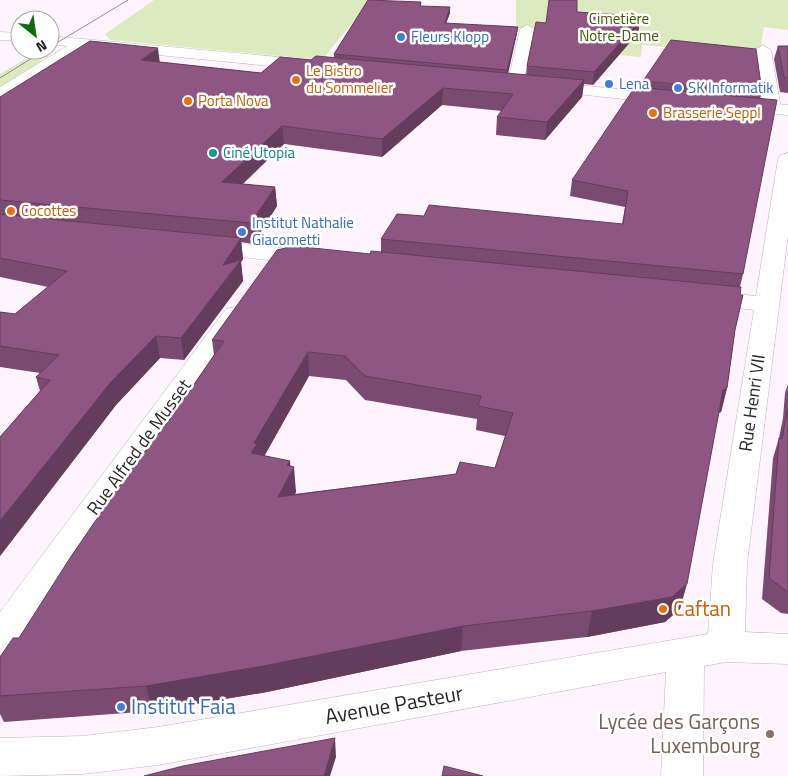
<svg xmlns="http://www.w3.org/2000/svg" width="788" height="776" viewBox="0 0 788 776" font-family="'Titillium Web',sans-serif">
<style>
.green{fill:#dcebbf}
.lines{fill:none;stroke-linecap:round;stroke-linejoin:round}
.street-casing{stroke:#bfb2be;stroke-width:1}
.secondary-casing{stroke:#bfb2be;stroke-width:1}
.street{fill:#fff;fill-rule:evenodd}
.secondary{fill:#fff;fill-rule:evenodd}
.tram{stroke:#928a91;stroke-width:1}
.wall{fill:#7b4a71;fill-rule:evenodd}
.shaded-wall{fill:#643c5c}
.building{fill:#8f5683;stroke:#643c5c;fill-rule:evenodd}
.shop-dot{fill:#3f7fe0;stroke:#fff;stroke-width:2}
.food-dot{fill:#e8710a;stroke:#fff;stroke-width:2}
.culture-dot{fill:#0f9aa8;stroke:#fff;stroke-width:2}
.education-dot{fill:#8d6e63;stroke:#fff;stroke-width:2}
.labels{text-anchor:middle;stroke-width:5;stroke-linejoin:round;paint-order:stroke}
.far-park-label{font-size:15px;fill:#435602;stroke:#fff}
.far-shop-label{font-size:15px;fill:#366cbe;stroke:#fff;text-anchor:start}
.far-food-label{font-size:15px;fill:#c56008;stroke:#fff;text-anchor:start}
.far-culture-label{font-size:15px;fill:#0d838f;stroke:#fff;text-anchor:start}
.street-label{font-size:18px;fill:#282328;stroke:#fff}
.near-food-label{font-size:21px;fill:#c56008;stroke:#fff;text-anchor:start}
.near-street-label{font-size:21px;fill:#282328;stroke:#fff}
.near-shop-label{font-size:21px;fill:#366cbe;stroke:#fff;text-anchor:start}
.near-education-label{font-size:21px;fill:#785e54;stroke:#fff;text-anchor:end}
</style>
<rect width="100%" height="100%" fill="#fff4fe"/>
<path class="green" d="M154,0H371L322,60L110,40L105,34Z
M516,0H788V30L764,27L759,56L642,45L641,57L534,48L536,29L516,28Z
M25,59L44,60L0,87V74Z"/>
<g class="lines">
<defs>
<path id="street" d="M527,25L534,29L523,85L515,90L507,85L520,29Z
M763,45L771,50L781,109L778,113H766L763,109L755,50Z
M788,153V235L747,564L745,632L788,634V664L726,662L704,666L703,776H661L666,672L158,765L83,774L0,776V738L83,736L158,727L708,634L713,564L754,310L696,303L693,298L696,293L705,291L756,296L778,159L781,155Z
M205,240L311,251L319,253L322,258L319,263L311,265L197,252L194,247L197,242Z
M235,307L244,309L247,314L13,651L0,655V612L226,309Z"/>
<path id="secondary" d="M0,32L20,33V41L0,40Z
M50,36L312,60L320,65L312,70L85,48L6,98L0,99V87L67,46L50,44Z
M547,82L668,94L674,95L676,99L674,103L668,104L541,90L539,87L541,84Z
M738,101L788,105V115L732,110L729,106L732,102Z"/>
</defs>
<use href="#street" class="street-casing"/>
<use href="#secondary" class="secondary-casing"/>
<use href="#street" class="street"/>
<use href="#secondary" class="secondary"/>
<path class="tram" d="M50,47L128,0
M0,78L45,50"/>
</g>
<path class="wall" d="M421,2V6L450,13L446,23L517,33L508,74L526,75L527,66L546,23L577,12L624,21H640L638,33L593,85L584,84L582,97L545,140L496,135L497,117L502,111L442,105L382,157L284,144L243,184L275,187L277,206L253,244L241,242L243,259L241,262L243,281L184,360L160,358L116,405L0,556V437L40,391L36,377L40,373L0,367V312L15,314L48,287L0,277V97L160,62L261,73L311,60L334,58V54Z
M778,46H788V93L780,92L774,59Z
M643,81L762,92L760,99L743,274L740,287V295L727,388L721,412L719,413L680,609L665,622L587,637L461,651L267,692L153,711L4,722L0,714V657L19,638L214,355L212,340L370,254L381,252V239L424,216L622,224L625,207L570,196L572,180L642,88ZM309,376L346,380L365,400L477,419L476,430L505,436L495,468L456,474L295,494L296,492L290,466V461L264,456Z
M788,384V614L781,613L762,599L773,458L779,438L783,418L785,393Z"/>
<path class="shaded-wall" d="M450,7V13L444,29L445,23Z
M640,21L638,33L593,85L594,72Z
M518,27L517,33L507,77V70Z
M158,48L160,64L141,60Z
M584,80L582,97L545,140L547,122Z
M443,88L442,105L382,157V139Z
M282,126L284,144L224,201L222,182Z
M275,187L277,206L253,244L251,223Z
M241,238L243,259L241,262L243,281L184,360L181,338L223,265Z
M156,336L160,358L116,405L0,556V521L111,382Z
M308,352L309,376L260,464L251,453L254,443Z
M727,388L721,412L716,414L723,390Z
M290,461L291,473L294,467L296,492L281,522L278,497L287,465Z
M687,584L680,609L665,622L587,637L592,611Z
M463,626L461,651L267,692L153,711L146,686Z
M335,738L336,757L330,776H324Z"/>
<path class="building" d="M368,0L421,2L420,6L450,7L445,23L518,27L507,70L334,54Z
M549,0H577V12L623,15L624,21H640L594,72L527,66L536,22L546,23Z
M671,40L756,49L762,92L643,81Z
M90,41L158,48L141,60L261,73L280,57L311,60L316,56L584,80L547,122L497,117L513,94L443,88L382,139L282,126L222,182L275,187L251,223L0,200V97Z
M778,46H788V78L784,77Z
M635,87L777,100L743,274L381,239L397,214L424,216L429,205L623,224L628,191L572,180Z
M0,214L241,238L223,265L241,260L181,338L156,336L111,382L0,521V437L50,380L36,377L59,355L0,346V312L15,314L67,271L0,258Z
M294,246L370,254L371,251L741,287L740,295H743L735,330L727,388L723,390L687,584L672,597L592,611L463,626L263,666L146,686L0,696V657L13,638H19L70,558L129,472L173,415L224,341L212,340L277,250ZM308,352L345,356L365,376L481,396L478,406L513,413L495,468L460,462L456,474L278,497L294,467L287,465L290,461L251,453L257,444L254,443Z
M788,407V592L769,578L779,438L782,439Z
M335,738L324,776H144L183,766Z
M444,766L483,776H442Z"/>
<g class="shop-dot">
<circle cx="401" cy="37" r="5"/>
<circle cx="609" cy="84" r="5"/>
<circle cx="678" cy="88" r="5"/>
<circle cx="242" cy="232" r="5"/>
<circle cx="121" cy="707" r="5"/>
</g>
<g class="food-dot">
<circle cx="296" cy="80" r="5"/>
<circle cx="188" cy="101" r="5"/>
<circle cx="653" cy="113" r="5"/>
<circle cx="11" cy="211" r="5"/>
<circle cx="663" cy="609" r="5"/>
</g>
<circle class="culture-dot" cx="213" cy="153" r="5"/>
<circle class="education-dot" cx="770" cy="734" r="5"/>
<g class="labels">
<g class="far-park-label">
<text x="619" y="24">Cimetière<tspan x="619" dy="17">Notre-Dame</tspan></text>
</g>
<g class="far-shop-label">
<text x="411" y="42">Fleurs Klopp</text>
<text x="619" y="89">Lena</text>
<text x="688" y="93">SK Informatik</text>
<text x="252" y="228">Institut Nathalie<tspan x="252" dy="17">Giacometti</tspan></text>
</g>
<g class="far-food-label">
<text x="306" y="76">Le Bistro<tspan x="306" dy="17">du Sommelier</tspan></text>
<text x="198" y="106">Porta Nova</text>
<text x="663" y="118">Brasserie Seppl</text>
<text x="21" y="216">Cocottes</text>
</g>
<g class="far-culture-label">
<text x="223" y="158">Ciné Utopia</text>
</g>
<g class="street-label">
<text transform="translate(752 403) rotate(-82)" y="6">Rue Henri VII</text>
<text transform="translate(139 447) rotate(-54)" y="6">Rue Alfred de Musset</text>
</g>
<g class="near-food-label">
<text x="673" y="616">Caftan</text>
</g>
<g class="near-street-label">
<text transform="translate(394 705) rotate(-10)" y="7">Avenue Pasteur</text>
</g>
<g class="near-shop-label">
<text x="131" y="714">Institut Faia</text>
</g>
<g class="near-education-label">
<text x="760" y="729">Lycée des Garçons<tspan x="760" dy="24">Luxembourg</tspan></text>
</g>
</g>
<g transform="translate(35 35) rotate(150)"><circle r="24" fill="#ffffff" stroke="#a9a7a9"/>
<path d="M0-4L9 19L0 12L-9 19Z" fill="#0e6a13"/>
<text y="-8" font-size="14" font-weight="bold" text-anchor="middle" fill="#282328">N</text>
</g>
</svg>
